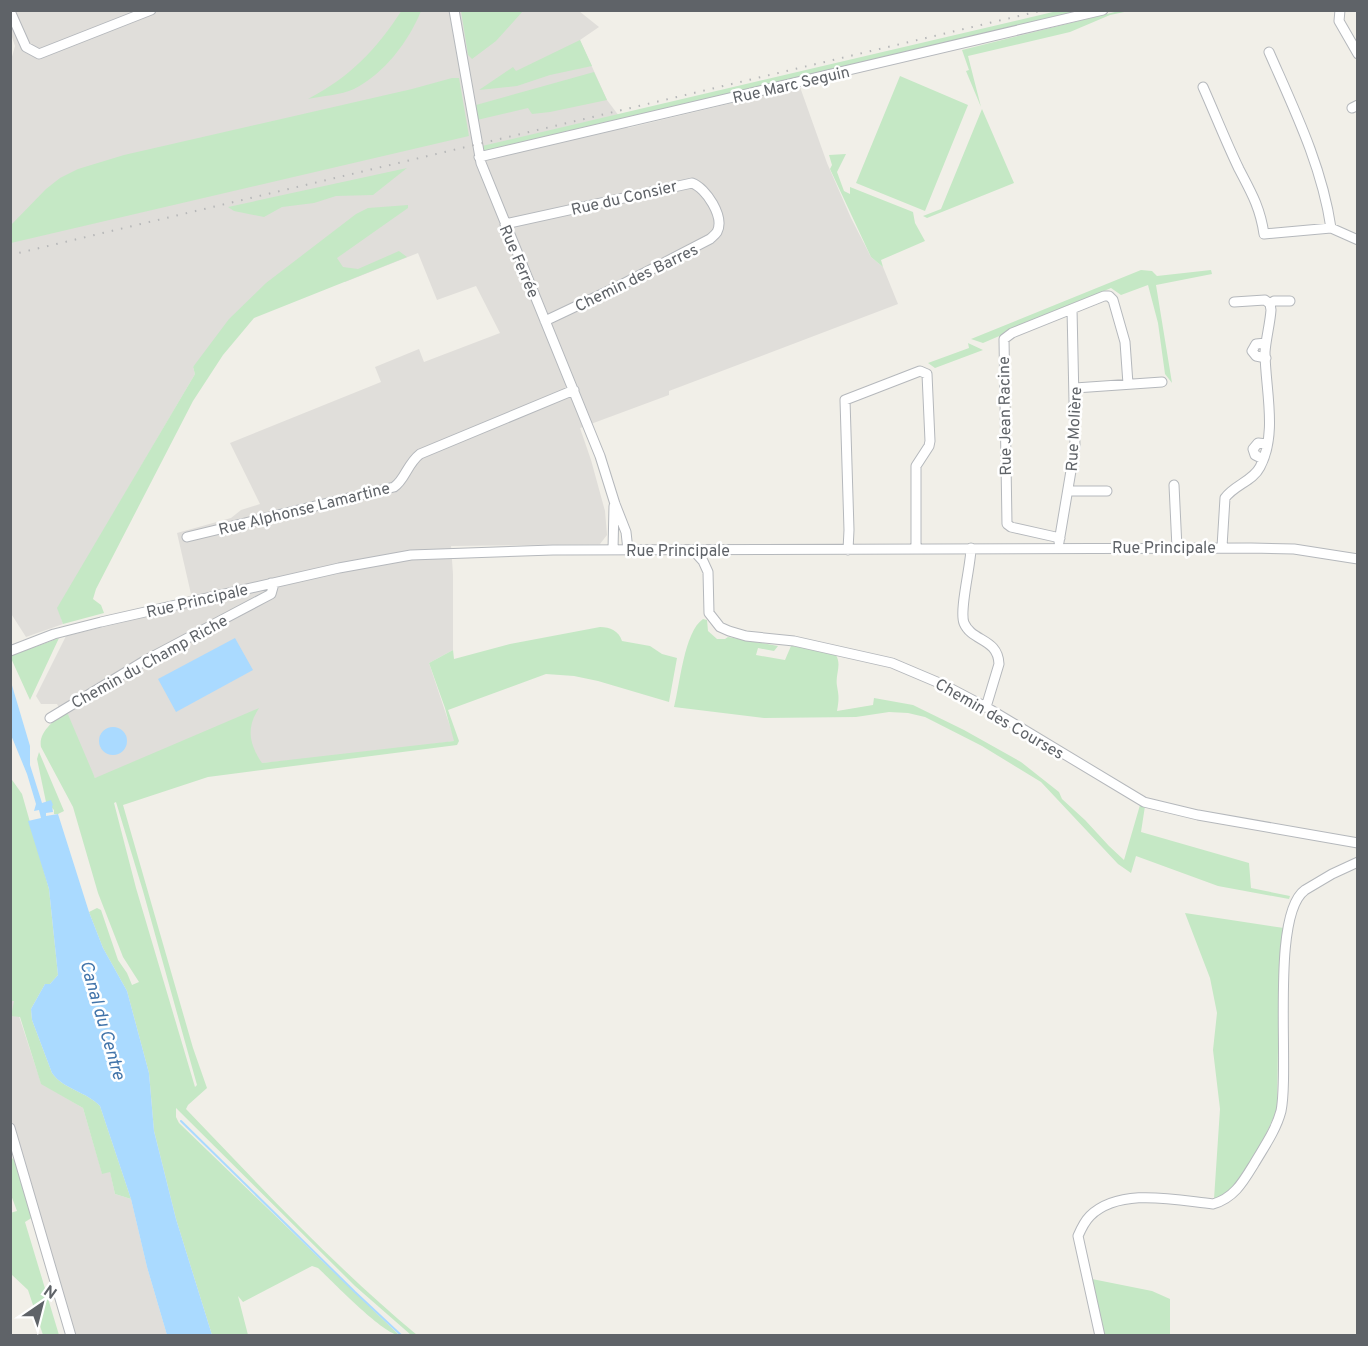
<svg xmlns="http://www.w3.org/2000/svg" width="1368" height="1346" viewBox="0 0 1368 1346" font-family="Overpass,sans-serif">
<style>
.industrial{fill:#e0deda}
.green{fill:#c5e8c5;fill-rule:evenodd}
.water{fill:#aadaff}
.lines{fill:none;stroke-linecap:round;stroke-linejoin:round}
.stream{stroke:#aadaff;stroke-width:2}
.minor-casing{stroke:#b5b8bc;stroke-width:11}
.minor{stroke:#fff;stroke-width:9}
.rail{stroke:#b6b7b8;stroke-width:2;stroke-dasharray:1.5 8;stroke-linecap:butt}
.labels{text-anchor:middle;stroke-width:5;stroke-linejoin:round;paint-order:stroke}
.street-label{font-size:16px;fill:#5f6368;stroke:#fff}
.water-label{font-size:18px;font-style:italic;fill:#4174aa;stroke:#fff}
</style>
<rect width="100%" height="100%" fill="#f1efe8"/>
<path class="industrial" d="M11,10L579,11L599,27L580,40L607,100L628,128L800,87L827,163L851,218L871,257L883,267L898,304L669,391V395L580,428L591,460L605,511L607,535L600,544L451,546L453,574V650L429,663L455,741L350,755L95,778L57,704H41L36,696L66,636L188,607L191,594L177,533L231,518L241,510L260,504L230,443L381,382L375,367L419,349L424,362L500,333L476,286L437,300L418,253L345,282L329,235L193,367L195,374L58,608L63,624L26,637L10,612V64L15,46L11,34Z
M10,1001H14L41,1083L83,1108L102,1173L110,1171L115,1194L131,1199L147,1267L167,1335H68L11,1142Z"/>
<path class="green" d="M402,10L421,11C409,41 384,74 354,89C341,95 322,96 308,99C350,77 376,50 402,10Z
M461,11V10L523,11L496,41L472,59L468,55Z
M1057,11H1081L484,152L482,146Z
M1119,11H1129L1110,15L1070,32L968,56L981,107L966,71L969,70L962,50Z
M580,40L592,66L550,75L517,86L479,90L513,67L516,71Z
M594,72L607,100L550,112L532,114L528,108L477,120L476,105Z
M900,76L968,105L925,211L856,183Z
M452,78H459L469,136L11,243V225L46,189L60,178L78,169L124,155L412,89Z
M982,109L1014,183L927,218L923,216L941,209Z
M846,154L837,172L844,191L850,194V187L913,212L915,223L925,241L881,260L883,267L871,257L830,169L832,165L829,155Z
M407,168L373,195L336,196L314,203L282,207L264,217L234,211L228,207Z
M408,205V208L337,258L343,267L358,269L399,251L407,257L254,318L223,355L193,401L96,589L93,599L101,605L104,613L63,624L57,608L195,374L193,367L229,319L266,283L356,214L368,208Z
M1141,270L1152,271L1157,276L1211,270L1212,274L1156,285L1172,383L1165,374L1158,323L1148,285L1121,295L1111,288L983,343L971,339Z
M968,343L983,350L935,368L928,363L969,348Z
M703,619L707,620L708,631L717,639H725L728,637L778,646L774,651L758,648L756,655L785,660L791,646L803,647L836,655C842,666 835,674 837,686C839,697 839,699 837,711L873,705L874,698L913,705L964,730L1021,762L1059,792L1062,799L1085,820L1109,846L1124,860L1140,805L1145,806L1141,832L1249,863L1251,888L1290,896L1289,899L1218,886L1136,856L1131,873L1118,864L1041,782L982,746L925,717L908,713L889,712L856,717L764,718L674,707C680,685 684,632 703,619Z
M600,627C610,627 619,631 622,641L650,646L662,654L677,658L669,702L598,681L574,676L546,674L448,710L459,741L457,745L208,777L123,805L193,1048L207,1088L188,1105L186,1109C261,1187 334,1266 417,1335H411L355,1286L176,1108V1117L179,1123L399,1335C384,1335 332,1281 318,1268L312,1266L243,1302L238,1296L248,1335H212L176,1219L154,1131L149,1073L127,991L103,948L89,912L97,908L101,910L118,960L127,973L132,985L139,982L123,957L98,893L73,807L41,747C38,732 55,719 67,712L95,778L259,708C246,728 249,744 262,763L454,741L445,708L429,663L453,650L454,659L510,644ZM116,802L143,891L197,1085L195,1087L136,888L114,803Z
M59,638L30,700L10,656L29,646L35,647Z
M39,752L64,811L58,814H54V810L46,802L37,759Z
M10,777L22,794L49,889L58,975L50,984H45L31,1009L32,1020L52,1073C63,1089 87,1092 100,1106L131,1199L115,1194L110,1172L102,1174L83,1108L41,1084L20,1017L11,1016L14,1001H11Z
M1185,913L1284,928L1279,987L1277,1109C1271,1126 1241,1184 1228,1193C1224,1196 1218,1197 1214,1199L1220,1109L1213,1050L1217,1013L1210,978Z
M11,1157L17,1163L33,1217L25,1222L59,1335H43L28,1290L11,1274L10,1213L17,1211L11,1195Z
M1092,1279L1152,1291L1170,1299V1335H1105Z"/>
<path class="water" d="M235,638L253,670L176,712L158,679Z
M11,682L30,746V765L42,803L51,800L53,805L52,806L53,812L46,813V816L58,814L89,912L103,948L127,991L149,1073L154,1131L176,1219L212,1335H167L147,1267L131,1199L100,1106C87,1092 63,1089 52,1073L32,1020L31,1009L45,984H50L58,975L49,889L28,821L41,818L39,810L34,811L36,804L27,774L11,735Z
M99 741a14 14 0 1 1 28 0a14 14 0 1 1-28 0Z"/>
<g class="lines">
<path class="stream" d="M181,1121L355,1292L402,1336"/>
<defs>
<path id="minor" d="M454,10L481,163L600,456L615,504L626,532L628,550
M1340,10L1339,21L1358,54
M10,11L26,47L39,54L151,10
M1269,52C1294,109 1322,166 1331,228
M1203,87C1215,114 1226,142 1239,169C1251,192 1260,207 1264,234L1331,228L1358,240
M1352,108L1358,105
M479,157L1103,10
M505,224L692,183C706,188 725,217 717,232C715,235 712,237 710,239L621,285L545,321
M1234,302L1265,300L1270,304L1274,301H1290
M1266,358L1256,356L1252,351L1256,344L1266,343
M1075,388L1162,382
M1263,459L1255,455L1253,449L1258,443L1267,444
M1174,485L1177,548
M1068,491H1107
M187,537L394,487C405,480 407,464 420,454L574,390
M1060,538L1011,527L1007,524L1004,339L1012,333L1104,296H1109L1113,300L1125,342L1128,384
M1059,542L1075,447L1072,309
M1222,547L1225,498C1234,485 1253,481 1260,467C1278,433 1265,388 1265,352C1266,338 1270,324 1271,310L1270,304
M971,548C971,565 959,610 964,623C972,642 998,638 999,664L986,707
M613,550L614,506
M693,550L703,561L708,572L709,613L720,627L729,631L746,636L794,641L892,663L944,685L986,707L1144,802L1198,815L1358,843
M848,550L849,530L845,400L920,371L927,374L930,441L929,446L916,466V548
M10,651L54,634L101,622L339,568L411,555L553,550L1251,548L1294,549L1358,559
M50,718L146,660L271,594L273,587L271,583
M10,1128L71,1336
M1100,1336L1078,1236C1081,1229 1084,1222 1090,1216C1120,1187 1175,1200 1213,1204C1234,1198 1243,1182 1254,1164C1264,1147 1276,1130 1281,1111C1290,1068 1270,915 1305,890L1332,874L1358,862"/>
</defs>
<use href="#minor" class="minor-casing"/>
<use href="#minor" class="minor"/>
<path class="rail" d="M10,255L1044,10"/>
</g>
<g class="labels">
<g class="street-label">
<text transform="translate(791 84) rotate(-13)" y="6">Rue Marc Seguin</text>
<text transform="translate(624 197) rotate(-13)" y="6">Rue du Consier</text>
<text transform="translate(520 261) rotate(67)" y="6">Rue Ferrée</text>
<text transform="translate(636 277) rotate(-26)" y="6">Chemin des Barres</text>
<text transform="translate(1004 416) rotate(-91)" y="6">Rue Jean Racine</text>
<text transform="translate(1073 429) rotate(-87)" y="6">Rue Molière</text>
<text transform="translate(304 508) rotate(-14)" y="6">Rue Alphonse Lamartine</text>
<text x="1164" y="553">Rue Principale</text>
<text x="678" y="556">Rue Principale</text>
<text transform="translate(197 600) rotate(-13)" y="6">Rue Principale</text>
<text transform="translate(149 661) rotate(-29)" y="6">Chemin du Champ Riche</text>
<text transform="translate(1000 718) rotate(30)" y="6">Chemin des Courses</text>
</g>
<g class="water-label">
<text transform="translate(103 1020) rotate(74)" y="6">Canal du Centre</text>
</g>
</g>
<rect width="1368" height="1346" fill="none" stroke="#5f6368" stroke-width="24"/>
<g transform="translate(42 1304) rotate(35)" stroke="#ffffff" stroke-width="4.5" paint-order="stroke">
<path d="M0-4.5L10 22L0 15L-10 22Z" fill="#5f6368"/>
<text y="-9" font-size="16" font-weight="bold" text-anchor="middle" fill="#5f6368">N</text>
</g>
</svg>
